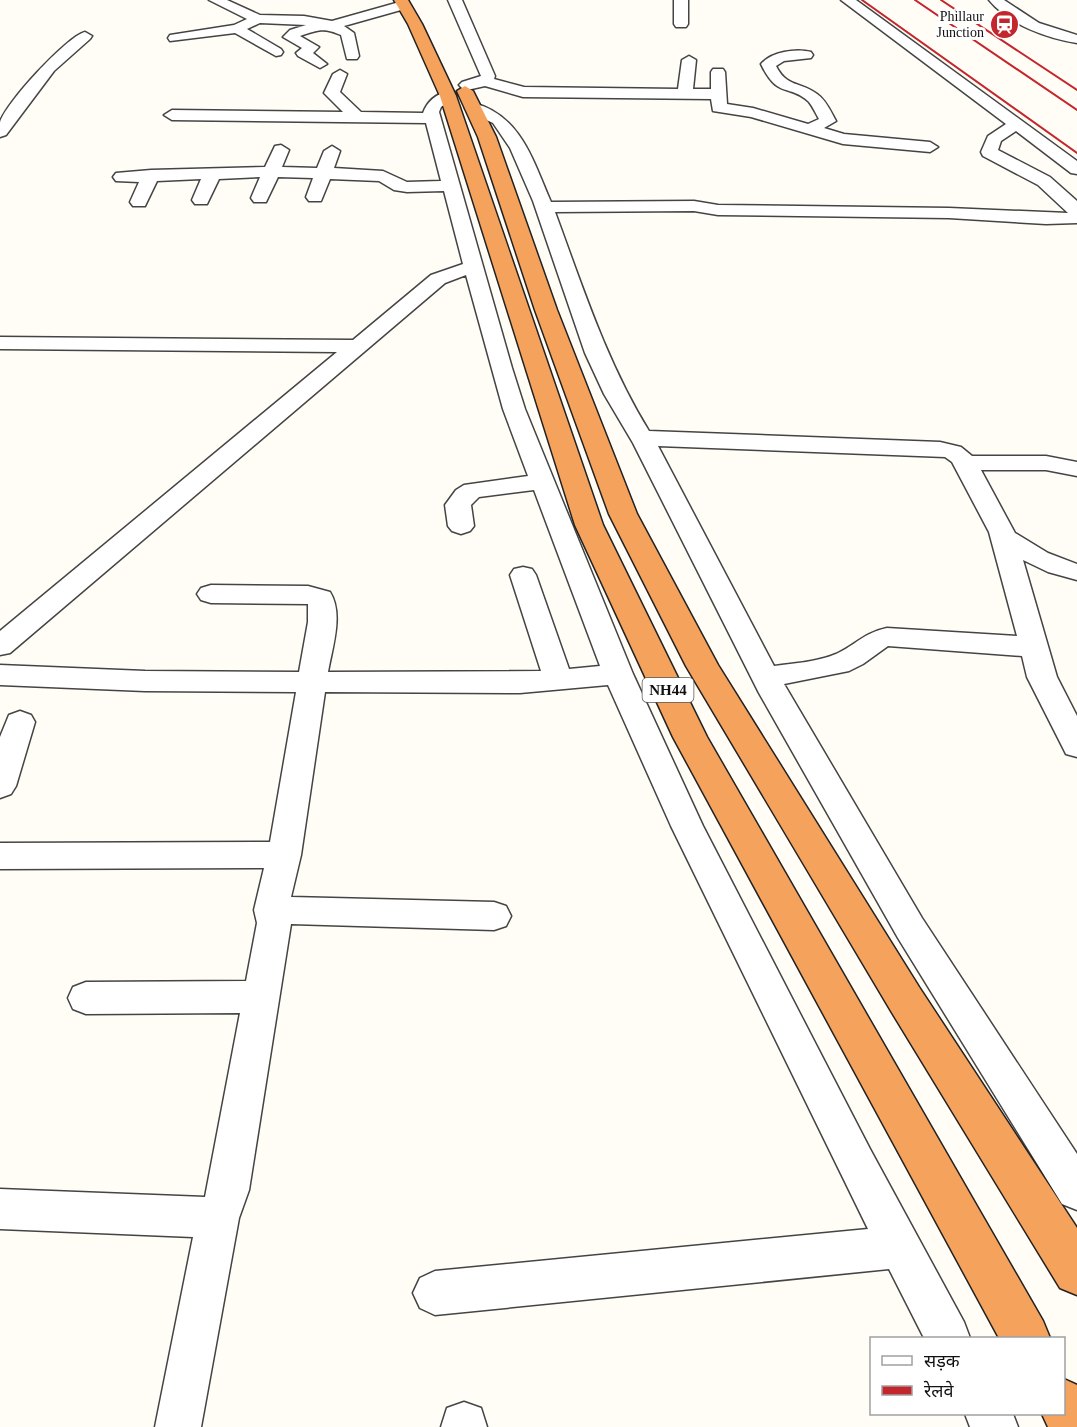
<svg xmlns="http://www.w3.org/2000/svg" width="1077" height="1427" viewBox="0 0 1077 1427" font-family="'Times New Roman','Noto Sans Devanagari',serif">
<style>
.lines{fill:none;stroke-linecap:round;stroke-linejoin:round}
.minor-casing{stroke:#444;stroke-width:3}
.highway-casing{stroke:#222;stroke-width:3}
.minor{fill:#fff;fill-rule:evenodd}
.highway{fill:#f5a25d;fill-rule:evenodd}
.rail{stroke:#c4262e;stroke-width:2}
.labels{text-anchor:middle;stroke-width:6;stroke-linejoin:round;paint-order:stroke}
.far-poi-label{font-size:14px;fill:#111;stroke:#fff;text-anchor:end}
.shield{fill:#fff;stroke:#585858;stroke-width:1.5}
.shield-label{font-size:15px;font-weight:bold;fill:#111}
</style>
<rect width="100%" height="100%" fill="#fffdf5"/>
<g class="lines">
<defs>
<path id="minor" d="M209,0H227L260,15L304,16L332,21L403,1L410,5L408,8L344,26L354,33L359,56L357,59H347L341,35C324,27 317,30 300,36L319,47L313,53L327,64L320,68L298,56L296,53L302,48L283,37L290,30L306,25L260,23L247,29L281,49L283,52L281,55L276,56L235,33L170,41L168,38L170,35L234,25L247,19Z
M448,0H462L495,76L494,79L524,87L678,89L682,60L689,56L696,60L693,89H711V72L713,69H723L725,72L727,104L753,108L808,124L819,119C816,114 813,107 809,102C789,83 778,100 761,64C771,52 796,48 811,52L813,55L811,58L784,61L776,66C787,88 800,81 817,94C826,100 831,112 836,121L824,128L844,134L930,142L938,147L930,152L843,144L751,117L713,111L711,99L523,97L485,86L467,90L462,88L459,85L462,82L481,76Z
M674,0H688V24L686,27H676L674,24Z
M841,0H856L1077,161V174L1071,173L1016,131L1001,141L998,150L1050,177L1077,201V223L1046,224L949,218L718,215L694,211L555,212C583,288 607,363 649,431L940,442L961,447L972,456H1046L1077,462V476L1046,470H981L1015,533L1048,553L1077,564V580L1048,572L1023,560L1057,677L1077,716V757L1066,754L1062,746L1027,677L1022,656L888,646L863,664L849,671L784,684L922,918L1077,1154V1210L1062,1204L898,938L759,693L633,443L604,394L585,353L533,201L510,148L493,123L467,111L465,108L473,103C521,115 533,161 551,202L694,201L718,205L949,208L1068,213L1038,185L983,156L981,152L988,136L1006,124ZM658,446L945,457L952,462L989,532L1017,636L887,628C863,633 856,645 836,654C817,662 795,663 774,666Z
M989,0H1004L1039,23L1077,35V43C1046,38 1010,25 989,0Z
M85,32L92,36L90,39L54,71L6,135L0,137C0,133 0,127 0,123C3,106 67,36 85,32Z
M340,70L347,74L340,92L361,112L423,113C427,102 436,94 448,91L456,96L441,107L439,112L512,368L525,409L633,674L703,826L870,1149L964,1322L970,1338H924L889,1269L435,1315L420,1308L413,1293L420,1278L435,1271L868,1229L671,826L608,685L520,693L325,692L301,855L291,897L494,902L506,906L511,916L506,926L494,930L291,924L249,1190L239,1218L201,1427H155L193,1237L0,1229V1189L205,1197L240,1013L86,1014L73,1009L68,998L73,987L86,982L246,981L257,923L254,910L264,868L0,869V843L270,842L296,692L145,691L0,685V665L145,671L299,672L308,622V604L211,603L201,600L197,594L201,588L211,585L308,586L330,592C344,614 332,648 328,672L541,671L510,575L514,569L523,567L532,569L536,575L569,669L600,666L534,490L479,497L471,505L474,526L470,531L461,534L452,531L448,526L445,505L456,490L464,485L528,476L503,409L466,275L445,283L10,653L0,655V631L337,352L0,349V337L353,340L431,275L463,264L444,191L407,192L394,190L379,181L330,179L321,201H309L306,197L313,178L278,177L266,202H254L251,198L260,177L219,179L207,204H195L192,200L201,179L157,181L145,206H133L130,202L139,182L116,181L113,177L116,173L151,170L265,167L275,146L281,145L289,150L282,167L317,168L324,151L332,146L340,151L334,168L383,171L407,182L441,181L426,123L172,120L164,115L172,110L343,112L324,93L333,74Z
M20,711L31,715L35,722L16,786L11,794L0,798V737L9,715Z
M464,1402L481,1408L487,1427H441L447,1408Z
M965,1414H1013L1018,1427H970Z"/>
<path id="highway" d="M394,0H408L422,24L456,96L603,525L707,737L1043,1321L1050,1338H999L673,737L575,525L440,96L408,24Z
M465,86L473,91L496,137L557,310L637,514L718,665L919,987L1077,1228V1295L1060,1288L891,1011L686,666L609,514L535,310L478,137L457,91Z
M1064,1379L1077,1385V1427H1048L1042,1414H1064Z"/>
</defs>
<use href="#minor" class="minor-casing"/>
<use href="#highway" class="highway-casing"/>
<use href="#minor" class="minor"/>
<use href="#highway" class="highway"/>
<path class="rail" d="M862,0L1077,153
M915,0L1077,110
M941,0L1077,90"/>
</g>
<defs>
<symbol id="station-disc" viewBox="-11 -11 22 22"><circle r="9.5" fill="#c4262e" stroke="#fff"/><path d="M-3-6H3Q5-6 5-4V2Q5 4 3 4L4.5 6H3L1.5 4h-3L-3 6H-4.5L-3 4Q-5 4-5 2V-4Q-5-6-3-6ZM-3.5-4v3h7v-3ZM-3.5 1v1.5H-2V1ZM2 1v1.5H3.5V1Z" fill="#fff"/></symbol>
</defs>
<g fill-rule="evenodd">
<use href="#station-disc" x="988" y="8" width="33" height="33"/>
</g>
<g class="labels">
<g class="far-poi-label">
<text x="984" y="21">Phillaur<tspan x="984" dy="16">Junction</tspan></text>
</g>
<rect class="shield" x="642.5" y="678" width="51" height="24" rx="4.5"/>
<g class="shield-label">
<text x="668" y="695">NH44</text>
</g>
</g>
<rect x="870" y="1337" width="195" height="78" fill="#ffffff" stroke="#a0a0a0" stroke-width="1.5"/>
<rect x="882" y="1356" width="30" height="9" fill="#ffffff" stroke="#a0a0a0" stroke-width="1.5"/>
<text x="924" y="1367" font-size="18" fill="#111111">सड़क</text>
<rect x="882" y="1386" width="30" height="9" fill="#c4262e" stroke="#a0a0a0" stroke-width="1.5"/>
<text x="924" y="1397" font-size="18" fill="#111111">रेलवे</text>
</svg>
